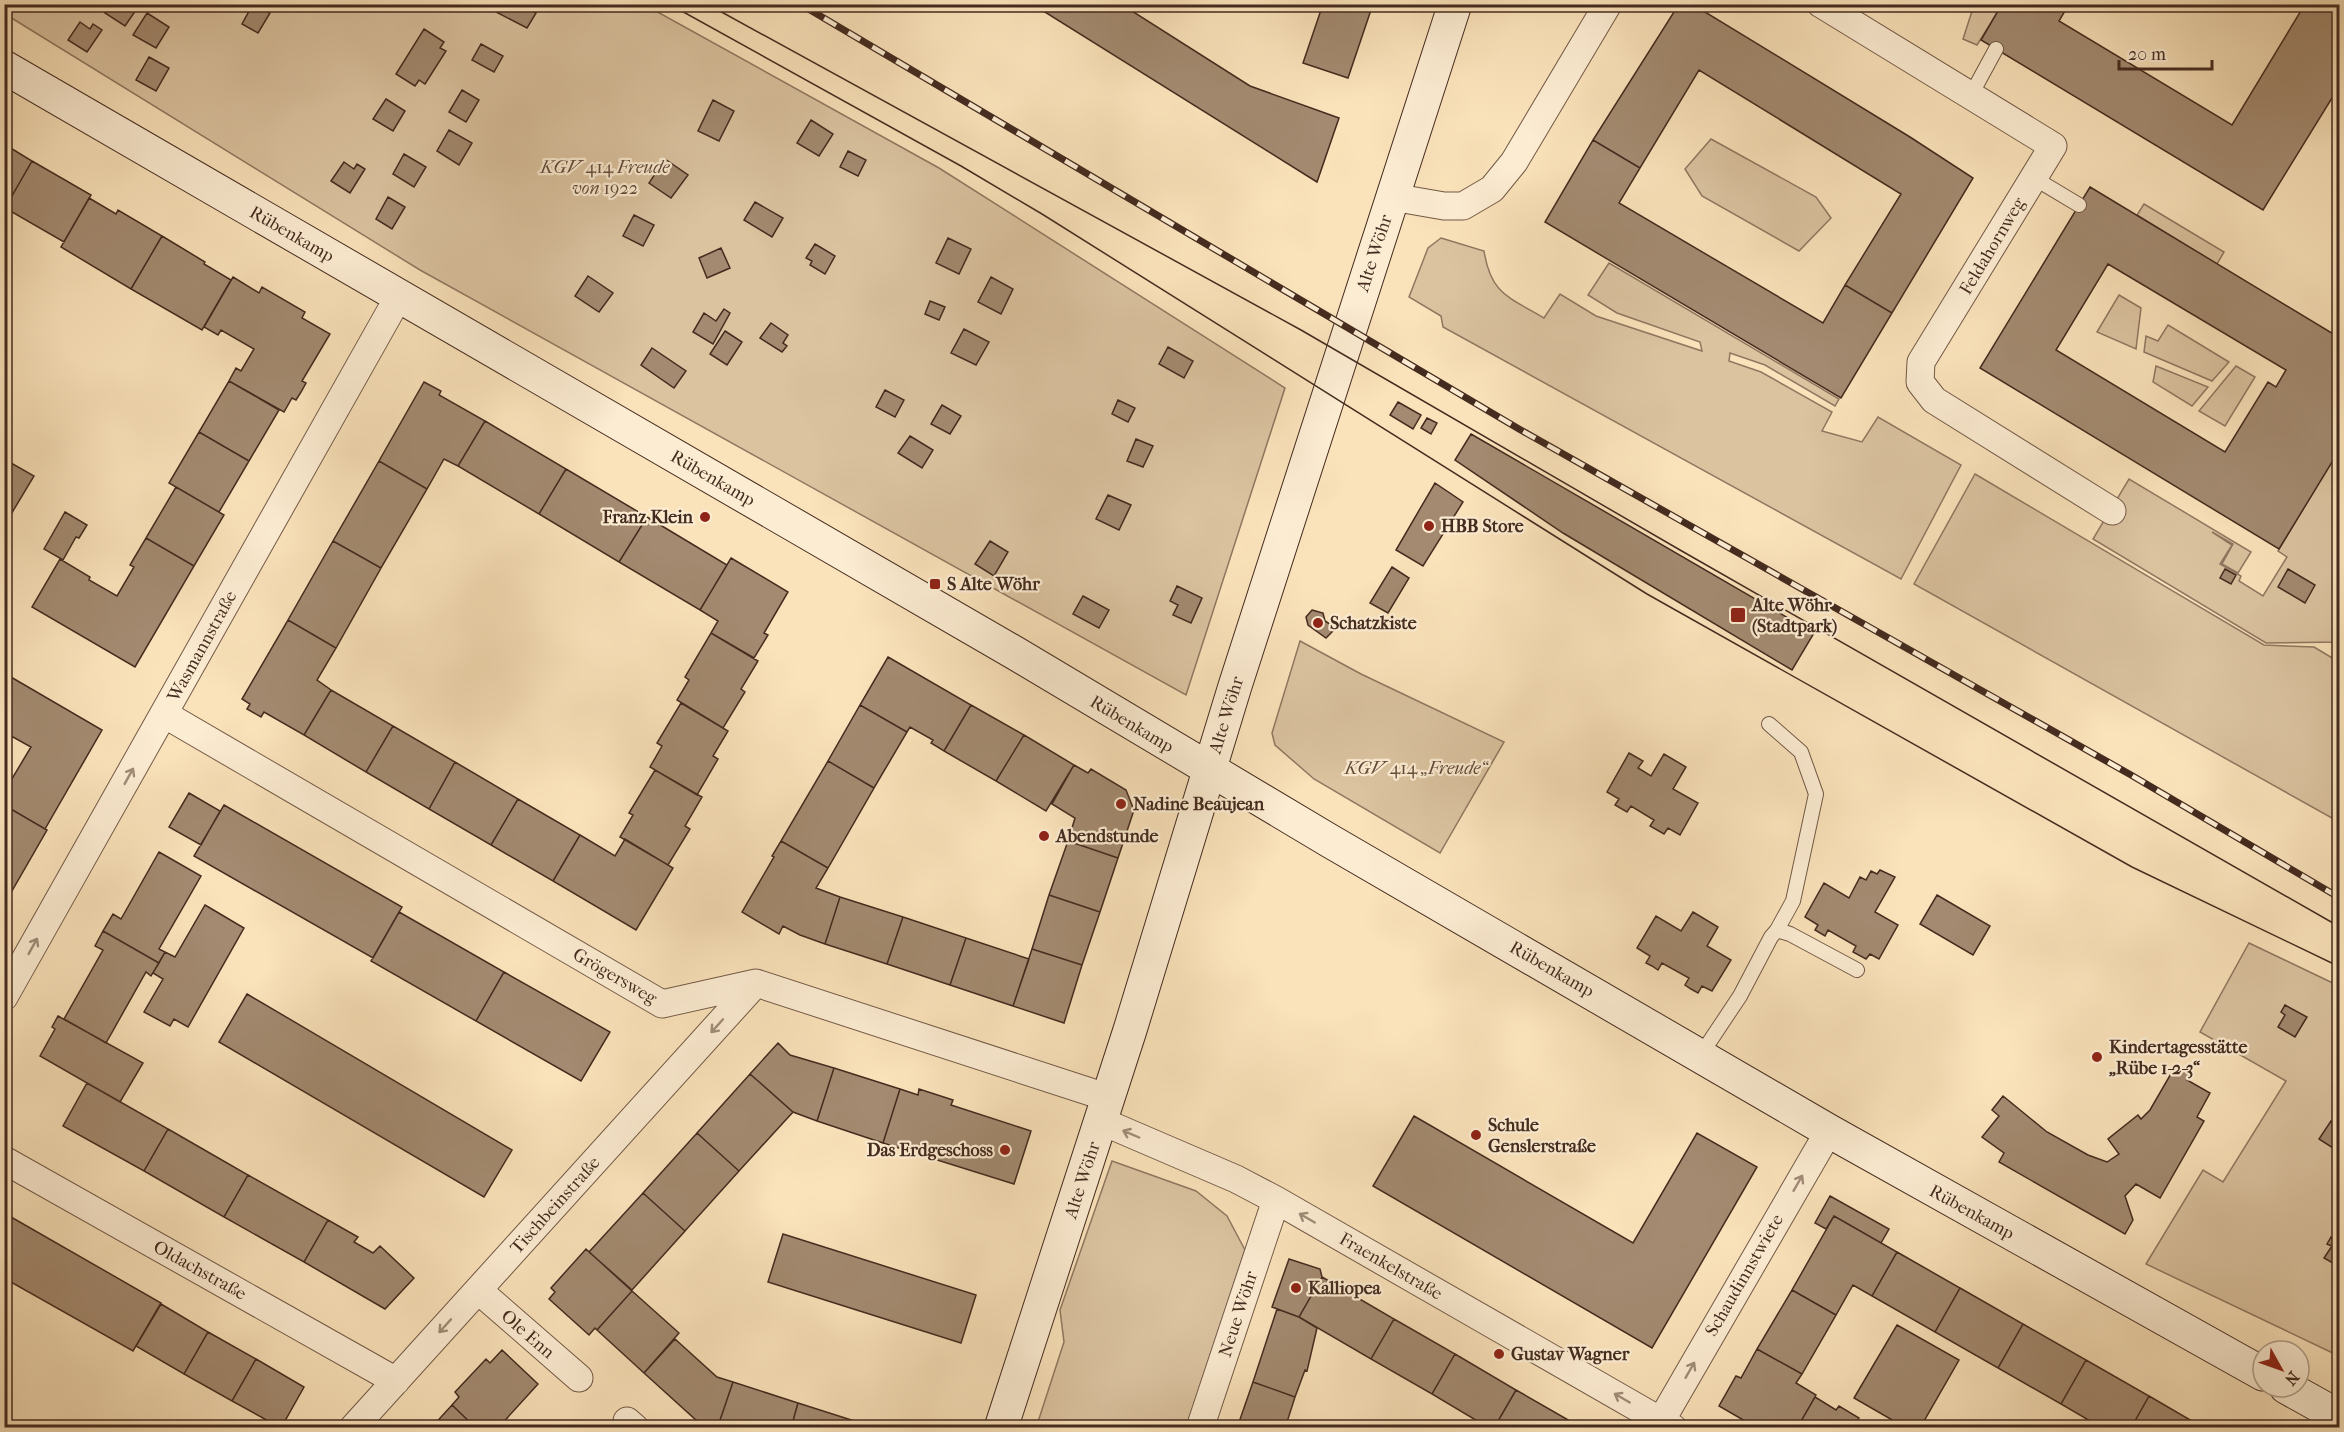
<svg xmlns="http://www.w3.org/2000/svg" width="2344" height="1432" viewBox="0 0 2344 1432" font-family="'IM FELL French Canon',serif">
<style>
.green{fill:#dbc3a0;stroke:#907760;stroke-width:1.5}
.building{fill:#a38a70;stroke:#442b1f;stroke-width:1.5;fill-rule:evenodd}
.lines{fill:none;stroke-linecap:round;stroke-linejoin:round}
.lane-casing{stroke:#725946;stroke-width:16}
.street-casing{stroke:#725946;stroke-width:29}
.secondary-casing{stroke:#442b1f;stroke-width:35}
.lane{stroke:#fcecd2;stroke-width:14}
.street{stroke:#fcecd2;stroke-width:27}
.secondary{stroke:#fcecd2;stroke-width:33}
.tram{stroke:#442b1f;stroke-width:1.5}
.rail-casing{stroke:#442b1f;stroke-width:7}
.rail{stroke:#fcecd2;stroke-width:4.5;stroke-dasharray:14;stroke-linecap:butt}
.oneway{stroke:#a08c78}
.poi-dot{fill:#8f2418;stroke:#fcecd2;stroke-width:2}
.labels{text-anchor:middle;stroke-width:4.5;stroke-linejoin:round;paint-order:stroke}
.park-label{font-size:18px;font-style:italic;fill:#624939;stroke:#fcecd2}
.street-label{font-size:18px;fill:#442b1f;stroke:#fcecd2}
.poi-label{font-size:18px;font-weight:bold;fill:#442b1f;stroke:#fcecd2;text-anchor:start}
</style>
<rect width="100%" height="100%" fill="#fae2ba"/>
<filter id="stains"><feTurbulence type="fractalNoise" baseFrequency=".00333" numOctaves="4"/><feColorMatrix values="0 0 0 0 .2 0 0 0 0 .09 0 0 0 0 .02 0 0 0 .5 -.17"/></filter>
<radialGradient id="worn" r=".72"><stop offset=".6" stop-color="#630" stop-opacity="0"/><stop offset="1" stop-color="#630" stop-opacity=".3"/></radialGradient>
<path class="green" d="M4,5H645L939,168L1285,388L1186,695L420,270L5,14Z
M1974,5H2002L1977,45L1963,39Z
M1711,139L1816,197L1831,218L1799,251L1702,196L1685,169Z
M2144,204L2224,252L2217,264L2137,215Z
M1441,238L1484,251C1491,295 1509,297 1544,318L1560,294L1596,316L1702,351L1700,342L1617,313L1588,295L1609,263L1839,399L1835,406L1765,365L1730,353L1729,361L1761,372L1832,412L1822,431L1862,442L1878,417L1961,465L1901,579L1443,327L1441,316L1409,297L1428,248Z
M2119,295L2141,308L2136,349L2097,332Z
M2168,325L2229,362L2212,381L2144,352L2146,336L2158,341Z
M2156,366L2208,387L2192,406L2153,382Z
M2236,366L2255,377L2225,426L2199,411Z
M2339,449V642L2266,643L2093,539L2129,479L2251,552L2238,573L2222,564L2233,544L2212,532L2232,545L2220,564L2241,576L2239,581L2263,596L2287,557L2278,551Z
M1975,474L2264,645L2314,647L2339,662V822L1914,584Z
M1300,641L1361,674L1504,742L1440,853L1314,779L1275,745L1272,733Z
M2249,943L2339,986V1356L2146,1264L2203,1170L2223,1182L2286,1081L2200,1032Z
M1112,1161L1196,1191L1227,1216L1245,1250L1188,1427L1036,1428L1064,1342L1060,1310Z"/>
<path class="building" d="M111,4H135L138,7L125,26L105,13Z
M253,4L270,13L258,33L242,24Z
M499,4H520L536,13L527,28L496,12Z
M1032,4H1121L1250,86L1339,118L1317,182Z
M1323,4H1373L1348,78L1303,63Z
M1679,4H1692L1910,137L1973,178L1892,313L1845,285L1901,194L1699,70L1640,168L1593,140Z
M2002,4H2069L2059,21L2232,125L2305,4H2340V85L2263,210L1981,40Z
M147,13L169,27L156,48L133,35Z
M80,22L90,29L93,24L102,30L87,52L68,40Z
M424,29L444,42L440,48L446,51L425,84L419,80L415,86L396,74Z
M481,44L503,56L494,72L472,60Z
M149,57L169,68L156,91L136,80Z
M462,90L479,100L466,122L449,112Z
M386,99L405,111L393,131L373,119Z
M713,100L734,111L719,141L698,131Z
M811,120L833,134L819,156L797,143Z
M449,130L472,143L459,165L437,151Z
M1593,140L1640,168L1619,203L1823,323L1845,285L1892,313L1841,398L1545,222Z
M4,144L32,161L5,208H4Z
M848,151L866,160L858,176L840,167Z
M404,154L426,167L414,187L393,174Z
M665,159L688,175L671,198L649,183Z
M32,161L91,195L64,242L5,208Z
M344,162L354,169L357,164L365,169L350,193L331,181Z
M2090,187L2340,338V449L2279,549L1980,368ZM2108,264L2286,370L2276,387L2268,382L2225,452L2056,350Z
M388,197L405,207L392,229L376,219Z
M89,198L116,214L118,210L162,236L131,289L61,247Z
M755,202L783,218L772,237L744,220Z
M634,215L654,225L643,246L623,236Z
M162,236L205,262L204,264L231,280L202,330L131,289Z
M948,238L971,249L959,274L936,263Z
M815,244L835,256L825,274L810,265L812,261L806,258Z
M721,248L730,268L707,278L699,258Z
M588,276L613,293L599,312L575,296Z
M233,277L259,293L262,287L305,312L302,318L330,334L302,381L306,383L301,392L296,400L292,398L284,412L229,381L236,368L241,371L254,349L221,330L218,335L204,327Z
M991,277L1013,289L1001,314L978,302Z
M930,301L945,307L939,320L925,314Z
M724,309L730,313L713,344L693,332L704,313L716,321Z
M771,323L788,335L783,343L787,346L782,352L760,338Z
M964,329L989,342L976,365L951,353Z
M725,331L742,342L727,365L710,354Z
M1168,347L1193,361L1184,378L1159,364Z
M652,348L686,371L674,388L641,365Z
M229,381L279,410L249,461L199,432Z
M424,382L441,391L439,395L485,421L458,466L444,459L427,489L379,461Z
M885,390L904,400L895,417L876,407Z
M1118,400L1135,408L1128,422L1112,414Z
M1398,402L1421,415L1413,429L1390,415Z
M942,405L961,416L950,434L931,424Z
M1427,418L1437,423L1431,434L1421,428Z
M485,421L566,469L539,514L458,466Z
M199,432L249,461L219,512L169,483Z
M1471,434L1814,633L1792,670L1563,533L1455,460Z
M910,436L933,450L922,468L898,453Z
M1136,439L1153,446L1143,467L1127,461Z
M4,459L34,476L4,526Z
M379,461L427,489L381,568L333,541Z
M566,469L647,517L619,562L539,514Z
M1435,483L1463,502L1423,566L1396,550Z
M176,487L224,515L194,566L146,538Z
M1108,495L1131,505L1119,530L1096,519Z
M65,512L87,525L79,538L76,537L63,560L44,549Z
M647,517L727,565L700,610L619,562Z
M146,538L194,566L135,667L32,607L60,559L90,577L89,580L117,596L134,567L130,565Z
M333,541L381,568L336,648L288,620Z
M990,541L1008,552L994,576L975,564Z
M731,558L788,592L764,633L768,635L754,658L711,633L718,621L700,610Z
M1392,567L1409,578L1388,613L1370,603Z
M2225,569L2236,575L2231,584L2220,578Z
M2288,569L2315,585L2305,603L2278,587Z
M1177,586L1202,598L1191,623L1173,615L1178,605L1170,601Z
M1083,596L1109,610L1099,628L1073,614Z
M1312,610L1323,613L1325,621L1336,628L1326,638L1308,625L1306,617Z
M288,620L336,648L317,680L331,690L304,735L264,712L261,717L247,709L250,704L242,699Z
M711,633L758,661L741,689L745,692L723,728L677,700L689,680L685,677Z
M888,657L971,705L944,751L931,743L933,740L910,727L907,732L860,705Z
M4,673L102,730L45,829L4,805V792L31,747L4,732Z
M331,690L393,726L366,772L304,735Z
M681,703L728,731L713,756L718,759L697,795L650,767L662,746L657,743Z
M860,705L907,732L874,788L828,761Z
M971,705L1024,735L996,781L944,751Z
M393,726L455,762L429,809L366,772Z
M1024,735L1074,765L1046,811L996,781Z
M1629,753L1643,761L1638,768L1651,776L1664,754L1686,767L1673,789L1698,803L1680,835L1668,828L1664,834L1650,826L1654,820L1631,806L1627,812L1615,805L1619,799L1607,792Z
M828,761L874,788L828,868L781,841Z
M455,762L518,799L491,845L429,809Z
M1074,765L1088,773L1091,769L1126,790L1134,810L1118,858L1068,841L1075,818L1052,804Z
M655,770L702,797L685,826L690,829L668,865L620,837L633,815L629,813Z
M189,793L220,811L201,845L169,827Z
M518,799L580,835L553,881L491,845Z
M4,805L47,830L9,896L4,894Z
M224,805L402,907L373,958L194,856Z
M580,835L615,856L625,839L673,868L636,930L553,881Z
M781,841L828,868L816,888L840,897L825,944L800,935L783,926L779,934L742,912L774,857L772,856Z
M1068,841L1118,858L1100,912L1049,895Z
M159,852L201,876L159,949L165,952L159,963L103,931L113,914L121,919Z
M1880,870L1895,877L1875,912L1898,925L1879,959L1870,954L1866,959L1853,952L1856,946L1828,930L1825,936L1815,930L1818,925L1805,917L1824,883L1849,898L1860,877L1866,880L1871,871L1877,874Z
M1049,895L1100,912L1082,965L1032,949Z
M1937,895L1990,926L1973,955L1920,924Z
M840,897L903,917L887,964L825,944Z
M205,905L244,928L188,1027L174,1019L170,1026L144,1012L163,979L153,973L165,952L175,957Z
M399,912L504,972L476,1021L371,961Z
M1693,912L1718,927L1707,946L1731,960L1712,991L1702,986L1698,993L1691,989L1685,985L1689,978L1662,963L1658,970L1652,966L1646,963L1650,956L1637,948L1656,916L1681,931Z
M903,917L966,938L950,985L887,964Z
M103,931L159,963L151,976L146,972L106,1043L64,1019L103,950L95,946Z
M966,938L1029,959L1013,1006L950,985Z
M1032,949L1082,965L1064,1023L1013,1006Z
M504,972L610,1032L581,1081L476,1021Z
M247,994L512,1150L484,1197L219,1042Z
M2285,1005L2307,1017L2295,1037L2278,1027L2285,1015L2281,1012Z
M58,1016L143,1063L120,1102L40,1056L55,1029L52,1027Z
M778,1043L790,1055L834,1068L817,1121L793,1112L750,1074Z
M2176,1065L2191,1073L2187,1080L2210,1093L2197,1117L2204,1121L2160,1198L2136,1184L2125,1196L2133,1220L2125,1234L1999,1162L2004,1153L1982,1137L1999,1116L1992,1110L2003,1096L2047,1132L2088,1155L2107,1162L2119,1154L2108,1139L2138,1115L2141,1119L2150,1110Z
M834,1068L900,1089L883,1143L817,1121Z
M750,1074L793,1112L739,1171L697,1133Z
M87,1083L168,1129L144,1171L63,1126Z
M900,1089L918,1095L919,1089L953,1100L951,1105L1031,1131L1014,1184L883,1143Z
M1414,1116L1633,1243L1697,1133L1757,1167L1652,1348L1373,1186Z
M2331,1121L2340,1126V1143L2336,1150L2319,1139Z
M168,1129L248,1175L224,1217L144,1171Z
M697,1133L739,1171L685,1231L643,1193Z
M248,1175L328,1220L304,1262L224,1217Z
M643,1193L685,1231L632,1290L589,1252Z
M1830,1196L1889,1229L1881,1243L1834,1216L1826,1229L1815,1223Z
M1834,1216L1897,1252L1872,1296L1853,1285L1836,1315L1792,1290Z
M11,1217L161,1303L133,1351L11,1282L4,1293V1227Z
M328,1220L358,1237L354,1242L373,1253L380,1246L414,1278L385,1309L304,1262Z
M783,1234L976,1295L961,1343L768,1282Z
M2331,1237L2340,1242V1267L2324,1258L2332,1246L2327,1244Z
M586,1249L632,1291L597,1330L595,1328L589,1335L549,1299L555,1292L551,1288Z
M1897,1252L1960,1288L1935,1332L1872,1296Z
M1289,1259L1320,1269L1322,1277L1299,1317L1272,1307Z
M1322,1277L1394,1319L1371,1359L1299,1317Z
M1960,1288L2023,1324L1998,1368L1935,1332Z
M1792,1290L1836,1315L1802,1374L1757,1349Z
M632,1291L679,1333L644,1373L597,1330Z
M161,1304L208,1332L184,1374L136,1346Z
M1277,1309L1299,1317L1317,1328L1307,1371L1305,1370L1295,1397L1253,1382Z
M1394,1319L1455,1354L1432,1394L1371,1359Z
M2023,1324L2086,1360L2061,1404L1998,1368Z
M1897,1325L1959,1360L1920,1428H1906L1854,1398Z
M208,1332L256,1359L232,1401L184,1374Z
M675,1339L717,1377L733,1382L718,1426L696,1420L644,1373Z
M1757,1349L1802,1374L1796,1383L1816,1395L1797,1428H1757L1719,1406L1736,1376L1741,1378Z
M502,1350L538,1384L498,1428H476L452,1405L459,1397L455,1392L486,1359L490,1363Z
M1455,1354L1516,1390L1494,1428H1489L1432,1394Z
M256,1359L304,1387L281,1428L232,1401Z
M2086,1360L2149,1396L2131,1428H2102L2061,1404Z
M733,1382L798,1403L791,1428L718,1426Z
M1253,1382L1295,1397L1287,1422L1289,1423L1287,1428H1237Z
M1516,1390L1577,1425L1575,1428H1494Z
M2149,1396L2204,1428H2131Z
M1815,1397L1836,1410L1839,1406L1859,1418L1857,1422L1867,1428H1797Z
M798,1403L864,1424L863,1428H791Z
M452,1405L476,1428H431Z
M887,1421L908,1428H885Z"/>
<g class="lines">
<defs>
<path id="lane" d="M1971,95L1996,49
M2034,178L2079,205
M1769,724L1801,752L1816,794L1793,901L1777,930
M1700,1056L1740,996L1771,937L1777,930L1790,934L1857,970"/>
<path id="street" d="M1821,4L2053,146L1921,362L1920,382L1934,400L2112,511
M1392,197L1444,206H1463L1492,189L1514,162L1608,4
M164,714L662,1004L756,983L1109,1098
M4,997L399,296
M1101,1121L1236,1179L1276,1200L1673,1428
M4,1160L396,1381
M478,1290L579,1378
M627,1421L635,1428
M1661,1421L1829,1131
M353,1428L756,983
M1200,1428L1276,1200"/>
<path id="secondary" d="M4,67L1015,653L1330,841L1829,1131L2263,1374
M2286,1387L2340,1417
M1001,1428L1130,1030L1235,686L1455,4"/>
</defs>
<use href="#lane" class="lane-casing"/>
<use href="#street" class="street-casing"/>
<use href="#secondary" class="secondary-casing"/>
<use href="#lane" class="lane"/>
<use href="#street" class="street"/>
<use href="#secondary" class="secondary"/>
<path class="tram" d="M669,4L961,166L1042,214L1647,594L2132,867L2340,967
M707,4L1301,330L1680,550L2340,927"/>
<defs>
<path id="rail" d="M800,4L1519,429L2131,775L2340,898"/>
</defs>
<use href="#rail" class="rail-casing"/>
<use href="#rail" class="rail"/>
</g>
<defs><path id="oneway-shaft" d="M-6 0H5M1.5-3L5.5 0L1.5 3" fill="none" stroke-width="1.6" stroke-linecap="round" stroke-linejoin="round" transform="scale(1.5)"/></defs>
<g class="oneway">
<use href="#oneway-shaft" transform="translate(129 776) rotate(-61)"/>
<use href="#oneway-shaft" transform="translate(33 946) rotate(-61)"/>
<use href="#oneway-shaft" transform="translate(717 1026) rotate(132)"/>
<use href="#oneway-shaft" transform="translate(1131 1134) rotate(-157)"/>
<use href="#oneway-shaft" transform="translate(1798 1183) rotate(-60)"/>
<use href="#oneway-shaft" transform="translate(1307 1218) rotate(-150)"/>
<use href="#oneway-shaft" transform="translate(445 1326) rotate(132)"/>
<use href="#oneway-shaft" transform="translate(1690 1370) rotate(-60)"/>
<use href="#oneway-shaft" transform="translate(1622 1398) rotate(-150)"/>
</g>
<g class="poi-dot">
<circle cx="705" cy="517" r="6"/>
<circle cx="1429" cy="526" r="6"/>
<rect x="929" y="578" width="12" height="12" rx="3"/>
<rect x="1730" y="607" width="16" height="16" rx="3"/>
<circle cx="1318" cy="623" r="6"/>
<circle cx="1121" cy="804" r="6"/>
<circle cx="1044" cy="836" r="6"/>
<circle cx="2097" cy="1057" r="6"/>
<circle cx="1476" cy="1135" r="6"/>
<circle cx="1005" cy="1150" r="6"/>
<circle cx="1296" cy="1288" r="6"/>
<circle cx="1499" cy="1354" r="6"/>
</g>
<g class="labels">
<g class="park-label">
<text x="605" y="173">KGV 414 Freude<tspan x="605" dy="21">von 1922</tspan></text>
<text x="1416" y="774">KGV 414 „Freude“</text>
</g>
<g class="street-label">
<text transform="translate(292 234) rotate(30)" y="6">Rübenkamp</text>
<text transform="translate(1992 246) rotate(-59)" y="6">Feldahornweg</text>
<text transform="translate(1374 253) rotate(-72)" y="6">Alte Wöhr</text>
<text transform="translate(713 478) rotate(30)" y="6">Rübenkamp</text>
<text transform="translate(202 646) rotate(-61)" y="6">Wasmannstraße</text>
<text transform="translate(1226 715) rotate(-73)" y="6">Alte Wöhr</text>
<text transform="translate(1132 724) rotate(31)" y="6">Rübenkamp</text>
<text transform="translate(1552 969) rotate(30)" y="6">Rübenkamp</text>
<text transform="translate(615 976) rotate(30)" y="6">Grögersweg</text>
<text transform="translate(1082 1180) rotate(-72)" y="6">Alte Wöhr</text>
<text transform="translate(555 1205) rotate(-48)" y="6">Tischbeinstraße</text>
<text transform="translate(1972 1212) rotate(29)" y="6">Rübenkamp</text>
<text transform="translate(1391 1266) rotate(30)" y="6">Fraenkelstraße</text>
<text transform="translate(200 1270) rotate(29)" y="6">Oldachstraße</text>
<text transform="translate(1744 1275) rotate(-60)" y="6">Schaudinnstwiete</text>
<text transform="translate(1238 1314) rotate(-72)" y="6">Neue Wöhr</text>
<text transform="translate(528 1334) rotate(41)" y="6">Ole Enn</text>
</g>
<g class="poi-label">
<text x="693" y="523" text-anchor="end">Franz Klein</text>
<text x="1441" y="532">HBB Store</text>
<text x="947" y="590">S Alte Wöhr</text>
<text x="1752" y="611">Alte Wöhr<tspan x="1752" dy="21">(Stadtpark)</tspan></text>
<text x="1330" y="629">Schatzkiste</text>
<text x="1133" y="810">Nadine Beaujean</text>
<text x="1056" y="842">Abendstunde</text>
<text x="2109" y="1053">Kindertagesstätte<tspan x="2109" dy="21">„Rübe 1-2-3“</tspan></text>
<text x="1488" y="1131">Schule<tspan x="1488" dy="21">Genslerstraße</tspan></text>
<text x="993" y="1156" text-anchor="end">Das Erdgeschoss</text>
<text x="1308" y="1294">Kalliopea</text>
<text x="1511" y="1360">Gustav Wagner</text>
</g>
</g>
<rect width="2344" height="1432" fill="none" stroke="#fae2ba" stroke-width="24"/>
<rect x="6" y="6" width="2332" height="1420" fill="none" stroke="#442b1f" stroke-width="3"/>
<rect x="12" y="12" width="2320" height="1408" fill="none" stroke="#442b1f" stroke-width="1.5"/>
<g transform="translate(2281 1369) rotate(130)"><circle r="28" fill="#fcecd2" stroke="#b29f8a" stroke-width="1.5"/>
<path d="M0-4.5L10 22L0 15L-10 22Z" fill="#8f2418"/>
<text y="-9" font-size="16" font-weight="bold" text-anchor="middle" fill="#442b1f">N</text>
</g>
<path d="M2119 60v9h93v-9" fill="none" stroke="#442b1f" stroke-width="3"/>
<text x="2128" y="60" font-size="18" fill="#442b1f" stroke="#fcecd2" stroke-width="4.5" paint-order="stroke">20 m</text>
<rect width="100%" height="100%" filter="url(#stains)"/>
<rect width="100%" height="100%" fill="url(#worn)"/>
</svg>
